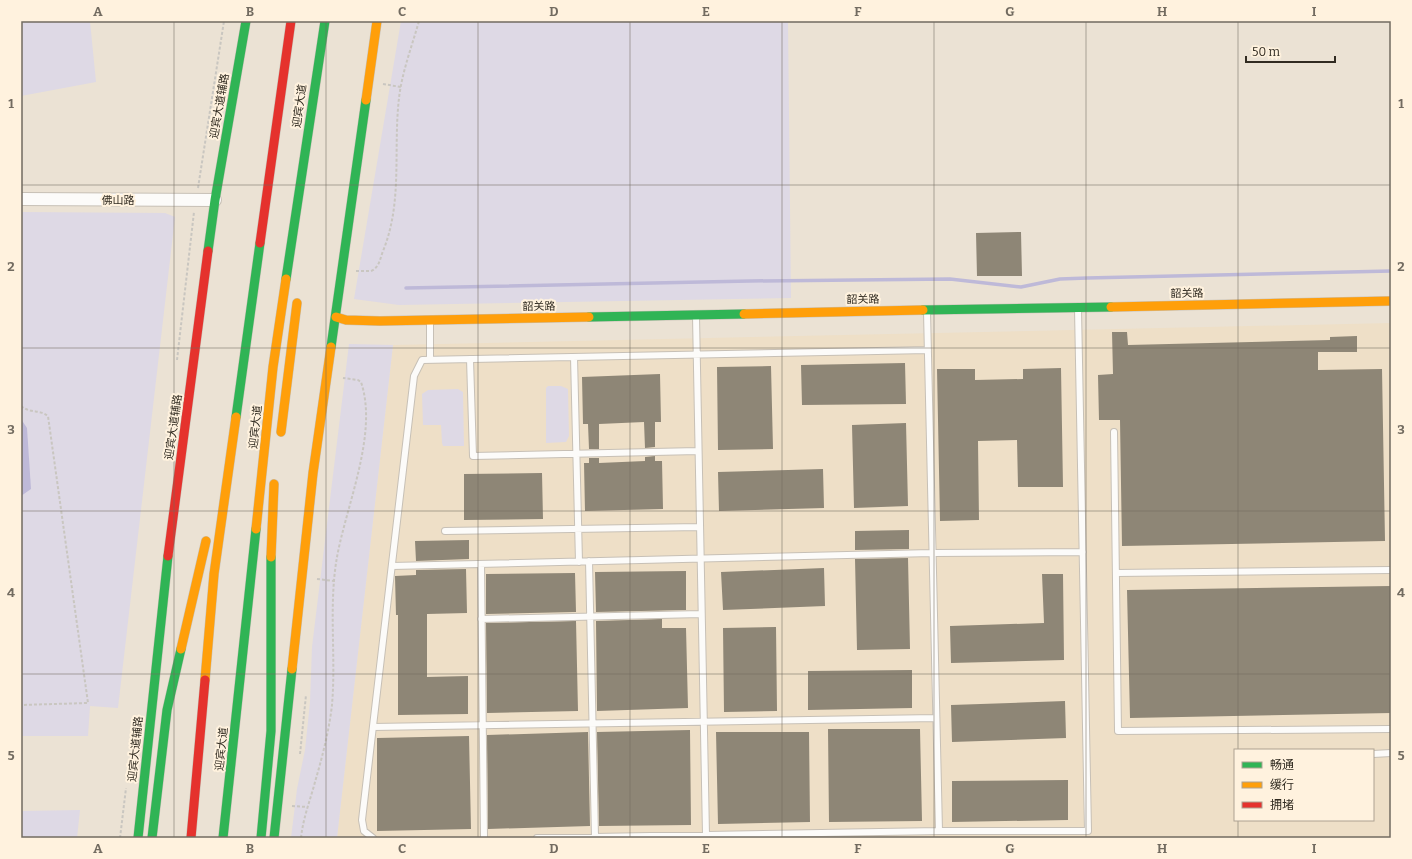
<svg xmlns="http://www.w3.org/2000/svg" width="1412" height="859" viewBox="0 0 1412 859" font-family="Bitter,'Noto Sans SC',serif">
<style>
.built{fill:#eedfc7;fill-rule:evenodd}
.green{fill:#ded9e5}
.water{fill:#beb9d8}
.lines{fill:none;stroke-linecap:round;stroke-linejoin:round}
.stream{stroke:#beb9d8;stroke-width:3.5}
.building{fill:#8e8676}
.lane-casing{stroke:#c7c0b6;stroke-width:8}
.street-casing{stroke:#c7c0b6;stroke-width:14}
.fast-casing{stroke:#c7c0b6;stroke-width:10}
.slow-casing{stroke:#c7c0b6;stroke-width:10}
.jam-casing{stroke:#c7c0b6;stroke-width:10}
.path{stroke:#c9c6c0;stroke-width:2;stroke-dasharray:3 2;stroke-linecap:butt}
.lane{stroke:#fcfbf9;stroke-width:6}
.street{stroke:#fcfbf9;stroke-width:12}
.fast{stroke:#30b455;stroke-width:9}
.slow{stroke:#ff9f0a;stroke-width:9}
.jam{stroke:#e5322d;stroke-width:9}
.grid{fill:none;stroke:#726b60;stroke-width:1;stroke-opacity:0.55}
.labels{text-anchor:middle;stroke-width:4;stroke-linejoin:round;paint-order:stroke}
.street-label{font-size:11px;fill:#312b21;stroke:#fff2de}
.neatline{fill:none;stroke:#726b60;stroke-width:1.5}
.grid-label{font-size:13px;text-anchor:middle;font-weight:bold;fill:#726b60}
</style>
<rect width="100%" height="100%" fill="#ebe2d4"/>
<path class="built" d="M1391,323V838H337L393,345ZM1235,750H1373V820H1235Z"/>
<path class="green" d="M21,21H90L96,82L21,96Z
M401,21H788L791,298L399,305L354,299Z
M21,212L165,213L175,217L118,708L90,706L88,736H21Z
M349,344L393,345L337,838H291L297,789L305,750L310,702L312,647Z
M548,386H561L568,389L569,436L566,442L546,443V388Z
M458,389L463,392L464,446H443L442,443L441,425H423L422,394L428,390Z
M80,810L77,838H21V811Z"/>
<path class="water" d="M21,419L27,428L31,489L21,496Z"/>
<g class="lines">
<path class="stream" d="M406,288L750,281L950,279L1021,287L1060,279L1087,278L1391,271"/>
</g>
<path class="building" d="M1021,232L1022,276H977L976,233Z
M1112,332H1127L1128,345L1330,340V337L1357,336V352H1318V370L1382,369L1385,541L1122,546L1120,420H1099L1098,375L1113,374Z
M905,363L906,404L802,405L801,365Z
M771,366L773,449L718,450L717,367Z
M1061,368L1063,487H1018L1017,440L978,441L979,520L940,521L937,369H975V380L1023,379V369Z
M660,374L661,422H655V447L645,448L644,422L599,424V449H589L588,424H583L582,377Z
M906,423L908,506L854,508L852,425Z
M655,456V461H662L663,509L585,511L584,463H589V458H599V463L645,461V457Z
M823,469L824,508L719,511L718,472Z
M542,473L543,519L464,520V474Z
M909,530V549L855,550V531Z
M469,540V559L416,561L415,541Z
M908,558L910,649L857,650L855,559Z
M824,568L825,606L723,610L721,572Z
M466,569L467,613L427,614V677L468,676V714L398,715V615H396L395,576L416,575V570Z
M686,571V610L596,612L595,572Z
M575,573L576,612L486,614V574Z
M1042,574H1063L1064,660L951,663L950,626L1044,623Z
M1391,586V713L1130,718L1127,590Z
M662,619V628H686L688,708L597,711L596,621Z
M576,621L578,711L487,713L486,623Z
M776,627L777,711L724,712L723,628Z
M912,670V708L808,710V671Z
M1065,701L1066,738L952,742L951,705Z
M828,729H920L922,821L829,822Z
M690,730L691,825L599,826L597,732Z
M588,732L590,826L488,829L487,735Z
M716,732H809L810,822L718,824Z
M469,736L471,829L377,831V738Z
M1068,780V820L952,822V781Z"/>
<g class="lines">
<defs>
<path id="lane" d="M927,312L939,831
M696,316L706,835
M430,321V360
M574,357L579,562
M470,359L473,456L698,451
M1114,432L1118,731L1391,729
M445,531L700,527
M589,561L595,837
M481,564L484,838
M392,566L932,553L1083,552
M1116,573L1391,570
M481,619L701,614
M373,727L936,718
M1373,754L1391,753
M373,838L364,831L362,820L414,376L422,360L928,350
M537,838L939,831H1088L1078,309"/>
<path id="street" d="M21,199L215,200"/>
<path id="fast" d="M208,251L215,200L246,21
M286,279L325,21
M923,310L1111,307
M589,317L744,314
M331,347L366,100
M236,417L260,243
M138,838L168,556
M152,838L167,710L181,649
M223,838L256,529
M261,838L271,731V557
M274,838L292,669"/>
<path id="slow" d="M366,100L377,21
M1111,307L1391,301
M744,314L923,310
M336,317L346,320L380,321L589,317
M281,432L297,303
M256,529L273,367L286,279
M271,557L274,484
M181,649L206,541
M292,669L313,473L331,347
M205,680L214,574L236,417"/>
<path id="jam" d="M260,243L291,21
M168,556L208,251
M191,838L205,680"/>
</defs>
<use href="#lane" class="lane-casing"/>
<use href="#street" class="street-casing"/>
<use href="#fast" class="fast-casing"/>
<use href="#slow" class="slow-casing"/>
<use href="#jam" class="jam-casing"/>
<path class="path" d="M383,84L401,87
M198,188L224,21
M356,271H371C379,268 380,259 383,251C403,202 393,150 399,98C402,72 412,46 419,21
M177,360L194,212
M21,406C31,414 39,409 48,416L88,703L21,705
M317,579L334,581
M300,754L306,695
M292,806L307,807
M120,838L126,788
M301,838C303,818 310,801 315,782C322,758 329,731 332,705C336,658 329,610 336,563C344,510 379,435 361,382L358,380L343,378"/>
<use href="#lane" class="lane"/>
<use href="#street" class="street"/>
<use href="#fast" class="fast"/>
<use href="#slow" class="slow"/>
<use href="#jam" class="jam"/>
</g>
<path class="grid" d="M174,21V838M326,21V838M478,21V838M630,21V838M782,21V838M934,21V838M1086,21V838M1238,21V750M21,185H1391M21,348H1391M21,511H1391M21,674H1391M1238,820V838"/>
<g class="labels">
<g class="street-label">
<text transform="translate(219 106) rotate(-80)" y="4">迎宾大道辅路</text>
<text transform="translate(299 106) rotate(-82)" y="4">迎宾大道</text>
<text x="118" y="204">佛山路</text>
<text transform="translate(1187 293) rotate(-1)" y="4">韶关路</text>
<text transform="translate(863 299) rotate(-1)" y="4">韶关路</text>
<text transform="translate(539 306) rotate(-1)" y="4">韶关路</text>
<text transform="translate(173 427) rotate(-82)" y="4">迎宾大道辅路</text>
<text transform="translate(255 427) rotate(-84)" y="4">迎宾大道</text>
<text transform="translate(135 749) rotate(-84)" y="4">迎宾大道辅路</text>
<text transform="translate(221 749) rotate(-84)" y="4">迎宾大道</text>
</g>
</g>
<rect width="1412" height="859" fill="none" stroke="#fff2de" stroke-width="44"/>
<rect x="1234" y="749" width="140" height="72" fill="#fff2de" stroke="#ada292"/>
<rect x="1242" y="762" width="20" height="6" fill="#30b455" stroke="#ada292"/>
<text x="1270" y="769" font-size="12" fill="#312b21">畅通</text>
<rect x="1242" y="782" width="20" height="6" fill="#ff9f0a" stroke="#ada292"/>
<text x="1270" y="789" font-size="12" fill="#312b21">缓行</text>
<rect x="1242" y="802" width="20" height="6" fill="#e5322d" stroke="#ada292"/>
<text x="1270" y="809" font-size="12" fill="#312b21">拥堵</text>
<path d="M1246 56v6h89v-6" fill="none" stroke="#312b21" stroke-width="2"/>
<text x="1252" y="56" font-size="12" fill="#312b21" stroke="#fff2de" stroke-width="3" paint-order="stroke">50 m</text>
<rect x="22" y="22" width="1368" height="815" class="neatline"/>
<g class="grid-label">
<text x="98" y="16">A</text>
<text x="250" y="16">B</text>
<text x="402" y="16">C</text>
<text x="554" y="16">D</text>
<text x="706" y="16">E</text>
<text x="858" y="16">F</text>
<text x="1010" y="16">G</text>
<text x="1162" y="16">H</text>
<text x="1314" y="16">I</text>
<text x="11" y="108">1</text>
<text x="1401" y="108">1</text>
<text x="11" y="271">2</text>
<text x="1401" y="271">2</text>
<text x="11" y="434">3</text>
<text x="1401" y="434">3</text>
<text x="11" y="597">4</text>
<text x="1401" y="597">4</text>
<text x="11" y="760">5</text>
<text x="1401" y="760">5</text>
<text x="98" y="853">A</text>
<text x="250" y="853">B</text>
<text x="402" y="853">C</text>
<text x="554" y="853">D</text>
<text x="706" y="853">E</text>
<text x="858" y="853">F</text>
<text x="1010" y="853">G</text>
<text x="1162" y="853">H</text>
<text x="1314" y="853">I</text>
</g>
</svg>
